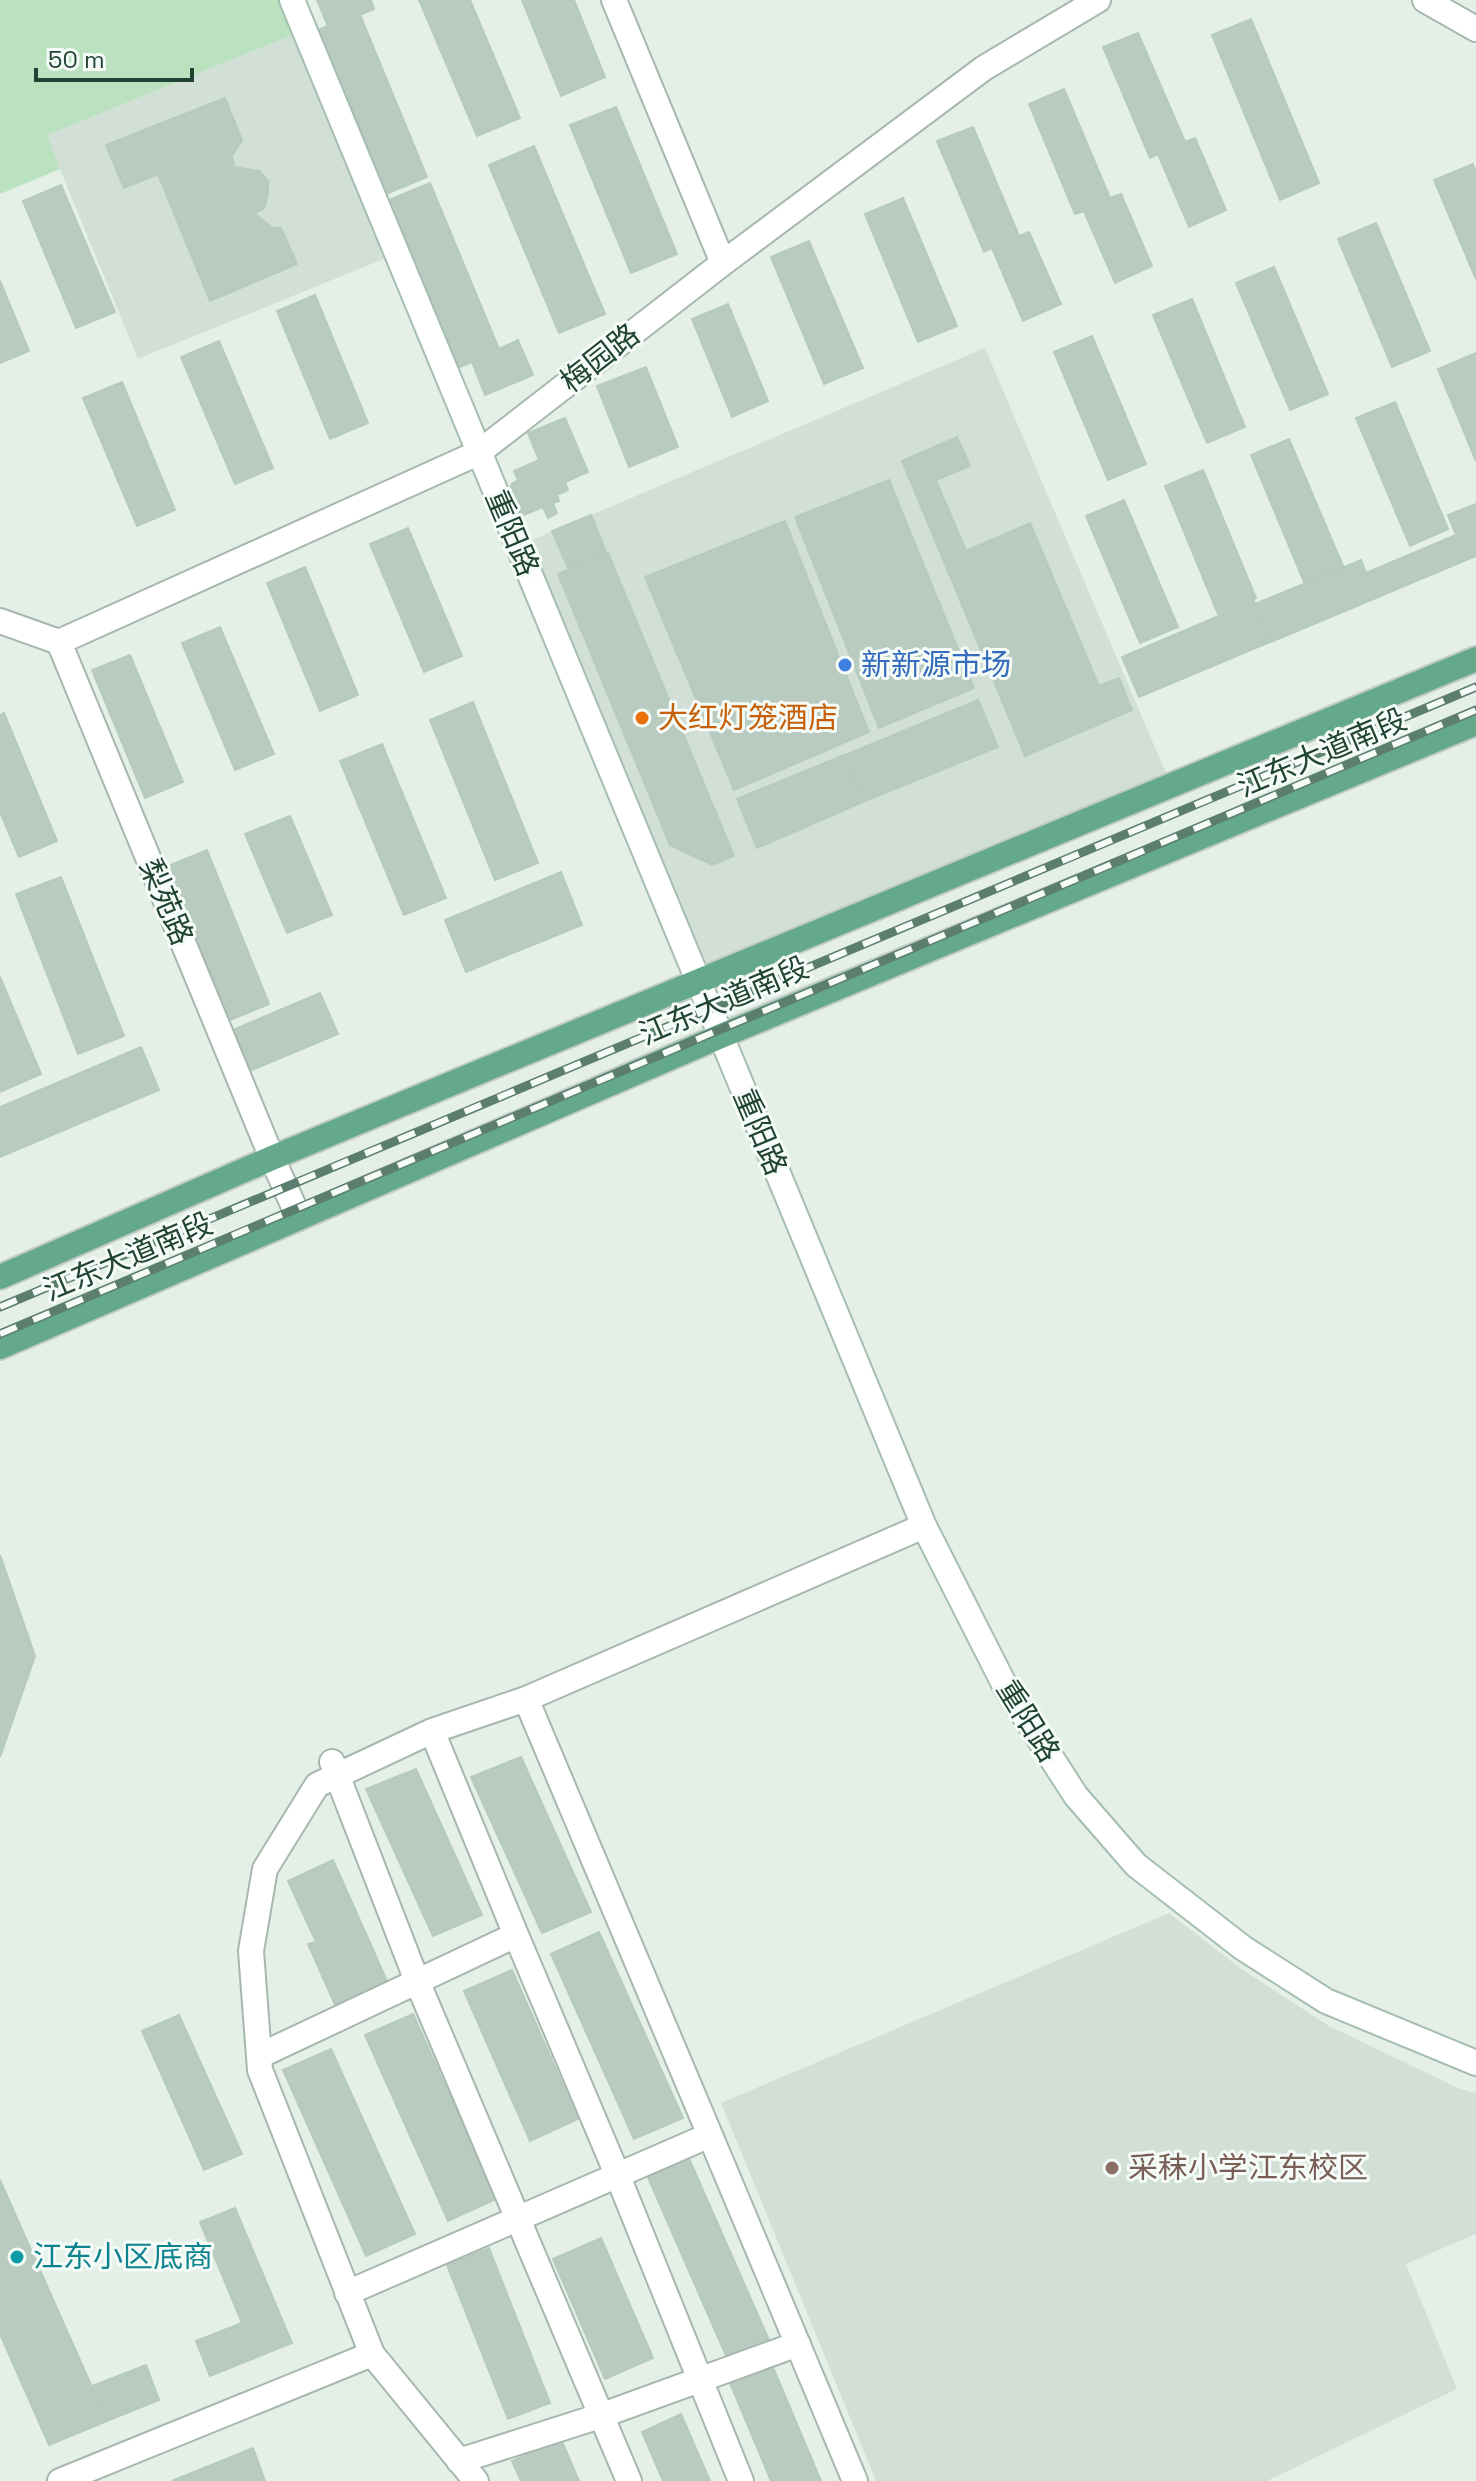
<svg xmlns="http://www.w3.org/2000/svg" width="1476" height="2481" viewBox="0 0 1476 2481" font-family="'Space Grotesk','Noto Sans SC',sans-serif">
<style>
.built{fill:#d2dfd7}
.green{fill:#bbe2bf}
.building{fill:#b9cac1;stroke:#b6cabe;stroke-width:2}
.lines{fill:none;stroke-linecap:round;stroke-linejoin:round}
.street-casing{stroke:#a6b8ae;stroke-width:28}
.secondary-casing{stroke:#a4bfb1;stroke-width:28}
.primary-casing{stroke:#c1cac6;stroke-width:28}
.street{stroke:#fff;stroke-width:24}
.secondary{stroke:#fff;stroke-width:24}
.primary{stroke:#64a98c;stroke-width:24}
.rail-casing{stroke:#5c7e6f;stroke-width:9}
.rail{stroke:#f5fbf7;stroke-width:6;stroke-dasharray:18;stroke-linecap:butt}
.shop-dot{fill:#3f7fe0;stroke:#f5fbf7;stroke-width:3}
.food-dot{fill:#e8710a;stroke:#f5fbf7;stroke-width:3}
.education-dot{fill:#8d6e63;stroke:#f5fbf7;stroke-width:3}
.culture-dot{fill:#0f9aa8;stroke:#f5fbf7;stroke-width:3}
.labels{text-anchor:middle;stroke-width:6;stroke-linejoin:round;paint-order:stroke}
.street-label{font-size:30px;fill:#214334;stroke:#f5fbf7}
.shop-label{font-size:30px;fill:#366cbe;stroke:#f5fbf7;text-anchor:start}
.food-label{font-size:30px;fill:#c56008;stroke:#f5fbf7;text-anchor:start}
.education-label{font-size:30px;fill:#785e54;stroke:#f5fbf7;text-anchor:start}
.culture-label{font-size:30px;fill:#0d838f;stroke:#f5fbf7;text-anchor:start}
</style>
<rect width="100%" height="100%" fill="#e4efe8"/>
<path class="built" d="M304,30L396,254L138,359L46,135Z
M985,348L1171,785L699,980L520,545Z
M1169,1913L1240,1968L1329,2026L1460,2089L1476,2093V2234L1406,2264L1457,2389L1267,2481H876L721,2103Z"/>
<path class="green" d="M0,0H292L304,30L47,135L60,169L0,194Z"/>
<path class="building" d="M317,0H371L374,9L360,15L427,177L381,196L313,32L328,26Z
M419,0H470L520,118L477,136Z
M522,0H574L605,77L561,96Z
M1251,19L1319,183L1280,200L1212,35Z
M1138,33L1185,142L1195,138L1226,210L1189,227L1158,154L1150,158L1103,47Z
M1064,89L1110,198L1121,194L1152,266L1115,283L1084,211L1075,214L1029,104Z
M225,98L242,140L232,156L234,167L259,171L268,181V194L264,208L255,214L273,228H281L297,264L210,301L158,174L124,188L106,145Z
M616,107L677,254L631,273L570,125Z
M973,127L1019,236L1029,232L1061,304L1023,321L992,248L984,252L937,141Z
M534,146L605,314L559,333L489,165Z
M1473,164L1476,172V279L1434,180Z
M430,183L499,349L518,340L533,375L485,395L472,362L455,369L384,202Z
M61,185L115,312L76,328L23,201Z
M903,198L957,326L918,342L865,214Z
M1376,223L1430,351L1392,367L1338,239Z
M809,241L863,368L824,384L771,257Z
M1274,267L1328,394L1290,410L1236,283Z
M0,281L29,351L0,363Z
M315,295L368,423L330,439L277,311Z
M1192,299L1245,427L1207,443L1153,315Z
M728,304L768,401L732,417L692,319Z
M1092,336L1146,464L1108,480L1054,352Z
M219,341L273,468L235,484L181,357Z
M1476,353V461L1438,369Z
M646,367L678,447L629,467L597,386Z
M122,382L175,510L137,526L83,398Z
M1395,402L1448,529L1410,546L1356,418Z
M565,418L588,472L565,482L568,490L557,495L559,501L553,503L557,513L548,518L543,507L519,517L509,492L512,484L518,480L514,471L539,460L528,433Z
M957,437L970,466L936,480L966,551L1030,523L1099,686L1119,678L1132,710L1025,756L902,461Z
M1289,439L1343,566L1304,582L1251,455Z
M1203,470L1256,598L1218,614L1165,486Z
M889,480L974,688L879,728L795,517Z
M1124,500L1178,627L1140,643L1086,516Z
M1476,504V556L1357,606L1342,568L1361,560L1366,573L1456,535L1448,515Z
M591,515L606,552L568,568L552,531Z
M785,521L869,732L734,790L645,577Z
M408,528L462,656L424,672L370,544Z
M608,553L734,856L712,865L670,845L558,574Z
M305,567L358,695L320,711L267,583Z
M1342,568L1357,606L1271,642L1255,604Z
M1254,601L1270,642L1139,697L1122,657Z
M220,627L274,754L235,770L182,643Z
M130,655L183,782L145,798L92,670Z
M978,700L998,747L865,801L845,755Z
M473,702L538,863L495,880L430,720Z
M4,713L57,841L19,857L0,812V715Z
M382,744L446,898L404,915L340,761Z
M844,755L863,802L757,848L737,799Z
M290,816L332,915L287,933L245,834Z
M207,850L269,1004L223,1023L161,869Z
M561,872L582,925L466,972L445,920Z
M61,877L124,1036L78,1054L16,894Z
M0,977L41,1074L0,1092Z
M320,993L338,1034L245,1073L228,1032Z
M141,1047L159,1090L0,1157V1107Z
M0,1555L35,1656L0,1757Z
M521,1757L591,1912L542,1933L471,1777Z
M416,1769L482,1915L433,1936L366,1789Z
M333,1860L387,1981L335,2005L308,1944L316,1942L288,1881Z
M599,1932L683,2118L634,2139L551,1954Z
M512,1970L578,2119L530,2141L464,1991Z
M413,2014L496,2199L448,2221L365,2035Z
M179,2015L242,2154L204,2170L142,2031Z
M331,2049L415,2234L366,2256L283,2070Z
M687,2154L769,2340L727,2358L646,2173Z
M0,2180L107,2421L49,2445L0,2334Z
M235,2208L292,2343L210,2376L196,2341L242,2323L200,2222Z
M601,2238L653,2358L605,2379L553,2259Z
M489,2248L550,2403L508,2419L447,2265Z
M146,2365L159,2400L107,2421L92,2386Z
M772,2365L821,2481H771L730,2383Z
M681,2414L710,2481H663L642,2432Z
M561,2439L579,2481H521L512,2461Z
M253,2448L265,2481H172Z"/>
<g class="lines">
<defs>
<path id="street" d="M614,0L723,263
M1425,0L1476,29
M0,621L59,642L272,1158L299,1218
M59,642L478,453L723,263L984,68L1098,0
M332,1762L417,1981L629,2481
M516,1935L617,2174L741,2481
M259,2056L516,1935L432,1731
M710,2135L855,2481
M347,2293L710,2135L526,1699
M459,2461L600,2416L798,2344
M60,2481L372,2354
M476,2481L372,2354L260,2070L251,1951L265,1869L317,1785L432,1731L526,1699L924,1526"/>
<path id="secondary" d="M292,0L924,1526L1005,1686L1076,1796L1136,1865L1243,1948L1326,2001L1476,2063"/>
<path id="primary" d="M0,1277L272,1158L1476,659
M0,1347L721,1036L1476,723"/>
</defs>
<use href="#street" class="street-casing"/>
<use href="#secondary" class="secondary-casing"/>
<use href="#primary" class="primary-casing"/>
<use href="#street" class="street"/>
<use href="#secondary" class="secondary"/>
<use href="#primary" class="primary"/>
<defs>
<path id="rail" d="M0,1307L1476,687
M0,1334L1476,710"/>
</defs>
<use href="#rail" class="rail-casing"/>
<use href="#rail" class="rail"/>
</g>
<circle class="shop-dot" cx="845" cy="665" r="8"/>
<circle class="food-dot" cx="642" cy="718" r="8"/>
<circle class="education-dot" cx="1112" cy="2168" r="8"/>
<circle class="culture-dot" cx="17" cy="2257" r="8"/>
<g class="labels">
<g class="street-label">
<text transform="translate(600 358) rotate(-38)" y="10">梅园路</text>
<text transform="translate(512 533) rotate(67)" y="10">重阳路</text>
<text transform="translate(1322 753) rotate(-23)" y="10">江东大道南段</text>
<text transform="translate(166 902) rotate(67)" y="10">梨苑路</text>
<text transform="translate(724 1001) rotate(-23)" y="10">江东大道南段</text>
<text transform="translate(760 1132) rotate(67)" y="10">重阳路</text>
<text transform="translate(128 1257) rotate(-23)" y="10">江东大道南段</text>
<text transform="translate(1028 1721) rotate(58)" y="10">重阳路</text>
</g>
<g class="shop-label">
<text x="861" y="675">新新源市场</text>
</g>
<g class="food-label">
<text x="658" y="728">大红灯笼酒店</text>
</g>
<g class="education-label">
<text x="1128" y="2178">采秣小学江东校区</text>
</g>
<g class="culture-label">
<text x="33" y="2267">江东小区底商</text>
</g>
</g>
<path d="M36 68v12h156v-12" fill="none" stroke="#214334" stroke-width="4"/>
<text x="48" y="68" font-size="24" fill="#214334" stroke="#f5fbf7" stroke-width="6" paint-order="stroke">50 m</text>
</svg>
